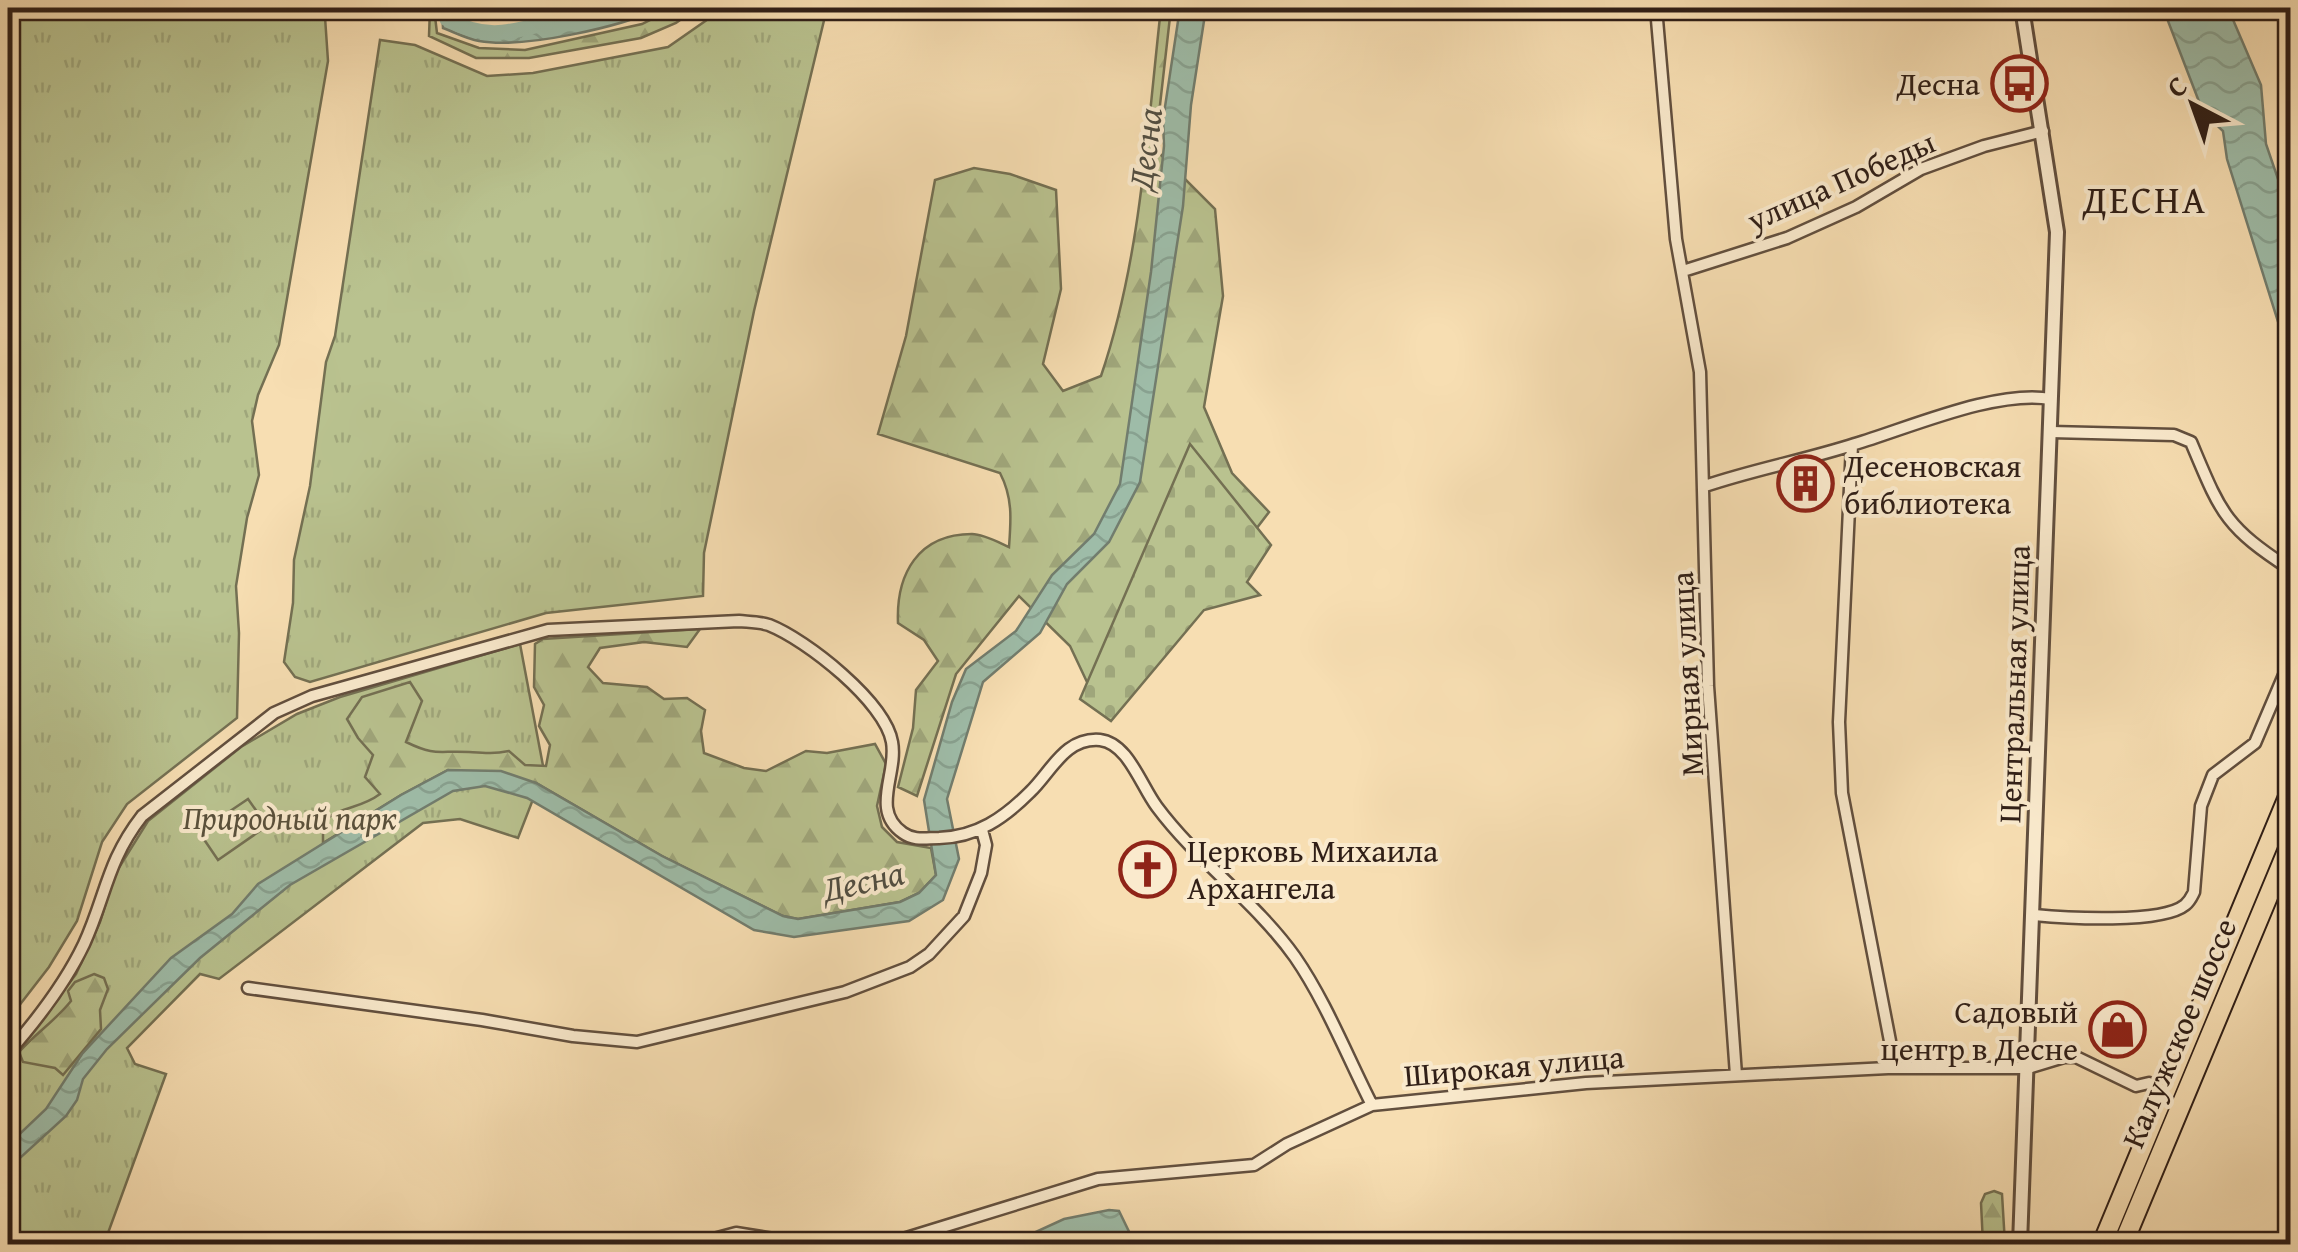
<svg xmlns="http://www.w3.org/2000/svg" width="2298" height="1252" viewBox="0 0 2298 1252" font-family="'Gentium Book Plus',serif">
<style>
.grass{fill:url(#grass-tufts);stroke:#747053;stroke-width:2.5}
.forest{fill:url(#forest-firs);stroke:#747053;stroke-width:2.5}
.cemetery{fill:url(#cemetery-stones);stroke:#747053;stroke-width:2.5}
.pitch{fill:#b9c28f;stroke:#747053;stroke-width:2.5}
.water{fill:url(#water-waves);stroke:#727d6e;stroke-width:2.5}
.lines{fill:none;stroke-linecap:round;stroke-linejoin:round}
.river{stroke:#9ebca8;stroke-width:15}
.minor-casing{stroke:#624f3e;stroke-width:15}
.tertiary-casing{stroke:#624f3e;stroke-width:18}
.trunk-casing{stroke:#301f17;stroke-width:22}
.minor{stroke:#faeacd;stroke-width:10}
.tertiary{stroke:#faeacd;stroke-width:12}
.trunk{stroke:#f7deb2;stroke-width:18}
.labels{text-anchor:middle;stroke-width:8;stroke-linejoin:round;paint-order:stroke}
.poi-label{font-size:32px;fill:#301f17;stroke:#faeacd;text-anchor:end}
.street-label{font-size:32px;fill:#301f17;stroke:#faeacd}
.park-label{font-size:32px;font-style:italic;fill:#59503b;stroke:#faeacd}
.water-label{font-size:35px;font-style:italic;fill:#514e42;stroke:#faeacd}
.quarter-label{font-size:38px;letter-spacing:2.5px;fill:#301f17;stroke:#faeacd}
</style>
<defs>
<pattern id="grass-tufts" width="24" height="20" patternUnits="userSpaceOnUse" patternTransform="scale(2.5)"><rect width="24" height="20" fill="#b9c28f"/><path d="M3 7l-1-3M5 7V3M7 7l1-3M15 17l-1-3M17 17v-4M19 17l1-3" fill="none" stroke="#9fa67b"/></pattern>
<pattern id="forest-firs" width="22" height="20" patternUnits="userSpaceOnUse" patternTransform="scale(2.5)"><rect width="22" height="20" fill="#b9c28f"/><path d="M5 1l3.5 6h-7zM16 11l3.5 6h-7z" fill="#9fa67b"/></pattern>
<pattern id="cemetery-stones" width="16" height="16" patternUnits="userSpaceOnUse" patternTransform="scale(2.5)"><rect width="16" height="16" fill="#b9c28f"/><path d="M2 7V4a2 2 0 0 1 4 0v3zM10 15v-3a2 2 0 0 1 4 0v3z" fill="#9fa67b"/></pattern>
<pattern id="water-waves" width="16" height="10" patternUnits="userSpaceOnUse" patternTransform="scale(2.5)"><rect width="16" height="10" fill="#9ebca8"/><path d="M0 5q4-4 8 0t8 0" fill="none" stroke="#88a190"/></pattern>
</defs>
<rect width="100%" height="100%" fill="#f7deb2"/>
<filter id="stains"><feTurbulence type="fractalNoise" baseFrequency=".002" numOctaves="4"/><feColorMatrix values="0 0 0 0 .2 0 0 0 0 .09 0 0 0 0 .02 0 0 0 .5 -.17"/></filter>
<radialGradient id="worn" r=".72"><stop offset=".6" stop-color="#630" stop-opacity="0"/><stop offset="1" stop-color="#630" stop-opacity=".3"/></radialGradient>
<path class="grass" d="M8,8H310L325,17L328,61L279,345L258,395L252,421L259,475L247,518L236,586L239,633L237,718L127,804L102,842L77,921L49,967L8,1020Z
M724,8H827L754,311L704,553L703,596L546,613L310,682L295,677L284,662L293,603L294,560L310,486L326,362L335,336L380,40L415,45L487,76L533,73L668,47Z
M520,644L544,771L518,838L460,819L423,823L219,979L200,974L127,1048L135,1064L166,1074L104,1244H8V1063L76,974L100,922L115,874L148,821L241,747L297,714L340,697Z"/>
<path class="forest" d="M430,8H434L437,33L479,48L525,50L642,24L674,8H697L676,23L641,38L529,58H476L429,36Z
M467,8H543L523,19L481,20Z
M1161,8H1171L1155,149L1215,209L1223,296L1204,407L1232,473L1269,512L1215,583L1095,699L1070,646L1019,596L956,674L917,796L898,787L913,728L916,690L938,661L924,640L898,623C896,574 918,534 972,534C983,534 998,542 1009,547C1011,520 1013,498 1000,473L878,434L906,336L935,180L974,168L1010,174L1056,190L1061,289L1043,364L1063,391L1101,376C1141,258 1147,131 1161,8Z
M700,629L687,647L644,642L600,648L588,667L603,683L647,687L664,699L687,698L705,710L701,731L704,753L744,768L766,771L806,751L827,753L875,744L886,764L877,806L882,827L897,842L931,848L936,875L919,893L900,902L798,919L783,916L662,856L536,783L448,770L401,795L323,843V821C344,805 360,809 380,794L365,777L373,755L358,738L347,719L362,697L410,682L422,701L406,742C437,757 439,750 469,752C484,753 493,754 509,751L525,765L546,766L550,745L539,726L544,705L534,687L535,644L543,639Z
M94,974L104,978L108,989L100,1010L101,1029L63,1075L55,1068L23,1062L19,1052C37,1032 54,1022 71,1001L68,991L75,982Z
M1994,1191L2002,1194L2005,1244H1983L1981,1203L1985,1194Z"/>
<path class="cemetery" d="M1190,444L1271,545L1247,582L1260,595L1204,610L1111,721L1080,699Z"/>
<path class="pitch" d="M248,799L267,826L218,860L199,832Z"/>
<path class="water" d="M442,8H453L467,30L502,36L526,29L558,8H661C620,27 524,49 479,41C467,39 454,32 443,28Z
M1180,8H1206L1191,105L1183,206L1140,482L1109,542L1067,584L1040,633L983,682L947,799L959,859L943,900L909,921L794,937L754,930L527,798L485,786L453,791L290,885L200,958L107,1049L83,1079L77,1100L66,1116L8,1169V1145L46,1109L82,1054L171,958L232,914L258,884L401,795L448,770L501,771L536,783L662,856L783,916L798,919L900,902L919,893L936,875L924,800L952,702L966,669L1016,631L1052,575L1094,534L1120,484L1151,272L1164,146L1163,120Z
M2163,8H2228L2261,85L2266,144L2290,214V360L2227,159L2223,131L2203,112Z
M1109,1210L1119,1211L1135,1244H1035L1029,1235L1064,1219Z"/>
<g class="lines">
<path class="river" d="M446,8L447,19C484,40 508,33 547,23"/>
<defs>
<path id="minor" d="M1656,8L1676,239L1700,372L1708,686L1736,1075
M1683,271L1787,238L1856,207L1921,169L1984,146L2043,131
M2051,432L2174,435L2191,442C2221,513 2224,526 2290,569
M1852,445L1839,722L1842,793L1890,1041L1888,1068
M1705,486C1755,469 1806,460 1855,444C1909,428 1997,389 2051,399
M2034,915C2065,918 2162,924 2185,905C2190,901 2191,898 2194,892L2201,806L2213,775L2255,743L2290,661
M248,988L482,1020L573,1036L637,1042L845,992L910,967L929,954L964,916L981,873L986,845L982,830
M8,1053C37,1020 65,984 84,944C106,896 107,861 142,816L274,713L312,696L548,630L739,621C749,622 760,622 769,625C807,640 885,702 892,742C898,774 870,810 903,833C914,841 926,838 939,838C977,837 1004,818 1030,792C1051,772 1065,737 1100,740C1128,743 1141,786 1157,807C1198,862 1255,901 1295,957C1326,1002 1347,1056 1372,1105L1586,1083L1888,1068H2028L2064,1057H2076L2136,1086L2149,1083
M681,1239L686,1244
M695,1244L736,1233L805,1244
M887,1244L1098,1179L1254,1165L1287,1144L1372,1105"/>
<path id="tertiary" d="M2020,1244L2057,232L2022,8"/>
<path id="trunk" d="M2102,1244L2290,792
M2123,1244L2290,844"/>
</defs>
<use href="#minor" class="minor-casing"/>
<use href="#tertiary" class="tertiary-casing"/>
<use href="#trunk" class="trunk-casing"/>
<use href="#minor" class="minor"/>
<use href="#tertiary" class="tertiary"/>
<use href="#trunk" class="trunk"/>
</g>
<defs>
<symbol id="bus-ring" viewBox="-11 -11 22 22"><circle r="9.5" fill="#faeacd" stroke="#8f2418" stroke-width="1.5"/><path d="M-5-6H5V4H4V6H2V4H-2V6H-4V4H-5ZM-3.5-4V0h7V-4ZM-3.5 1.2v1.5H-2V1.2ZM2 1.2v1.5H3.5V1.2Z" fill="#8f2418"/></symbol>
<symbol id="building-ring" viewBox="-11 -11 22 22"><circle r="9.5" fill="#faeacd" stroke="#8f2418" stroke-width="1.5"/><path d="M-4-6H4V6H1V3H-1V6H-4ZM-2.5-4.3h1.7v1.8h-1.7ZM.8-4.3h1.7v1.8H.8ZM-2.5-1h1.7V.8h-1.7ZM.8-1h1.7V.8H.8Z" fill="#8f2418"/></symbol>
<symbol id="church-ring" viewBox="-11 -11 22 22"><circle r="9.5" fill="#faeacd" stroke="#8f2418" stroke-width="1.5"/><path d="M-1.2-6h2.4v3.5h3.3v2.4h-3.3V6h-2.4V-.1h-3.3v-2.4h3.3Z" fill="#8f2418"/></symbol>
<symbol id="shop-ring" viewBox="-11 -11 22 22"><circle r="9.5" fill="#faeacd" stroke="#8f2418" stroke-width="1.5"/><path d="M-5-2.5h2.3a2.7 3.5 0 0 1 5.4 0H5L5.5 6h-11ZM-1.5-2.5h3a1.5 2.3 0 0 0-3 0Z" fill="#8f2418"/></symbol>
</defs>
<g fill-rule="evenodd">
<use href="#bus-ring" x="1988" y="52" width="63" height="63"/>
<use href="#building-ring" x="1774" y="452" width="63" height="63"/>
<use href="#church-ring" x="1116" y="838" width="63" height="63"/>
<use href="#shop-ring" x="2086" y="998" width="63" height="63"/>
</g>
<g class="labels">
<g class="poi-label">
<text x="1980" y="95">Десна</text>
<text x="1844" y="477" text-anchor="start">Десеновская<tspan x="1844" dy="37">библиотека</tspan></text>
<text x="1187" y="862" text-anchor="start">Церковь Михаила<tspan x="1187" dy="37">Архангела</tspan></text>
<text x="2078" y="1023">Садовый<tspan x="2078" dy="37">центр в Десне</tspan></text>
</g>
<g class="street-label">
<text transform="translate(1841 181) rotate(-24)" y="11">улица Победы</text>
<text transform="translate(1687 674) rotate(-93)" y="11">Мирная улица</text>
<text transform="translate(2014 684) rotate(-88)" y="11">Центральная улица</text>
<text transform="translate(2179 1033) rotate(-67)" y="11">Калужское шоссе</text>
<text transform="translate(1514 1066) rotate(-5)" y="11">Широкая улица</text>
</g>
<g class="park-label">
<text x="290" y="829">Природный парк</text>
</g>
<g class="water-label">
<text transform="translate(1145 149) rotate(-83)" y="12">Десна</text>
<text transform="translate(863 881) rotate(-13)" y="12">Десна</text>
</g>
<g class="quarter-label">
<text x="2145" y="213">ДЕСНА</text>
</g>
</g>
<rect width="2298" height="1252" fill="none" stroke="#f7deb2" stroke-width="40"/>
<rect x="10" y="10" width="2278" height="1232" fill="none" stroke="#301f17" stroke-width="5"/>
<rect x="20" y="20" width="2258" height="1212" fill="none" stroke="#301f17" stroke-width="2.5"/>
<g transform="translate(2193 105) rotate(319)" stroke="#faeacd" stroke-width="8" paint-order="stroke">
<path d="M0-8L18 38L0 25L-18 38Z" fill="#301f17"/>
<text y="-15" font-size="28" font-weight="bold" text-anchor="middle" fill="#301f17">С</text>
</g>
<rect width="100%" height="100%" filter="url(#stains)"/>
<rect width="100%" height="100%" fill="url(#worn)"/>
</svg>
